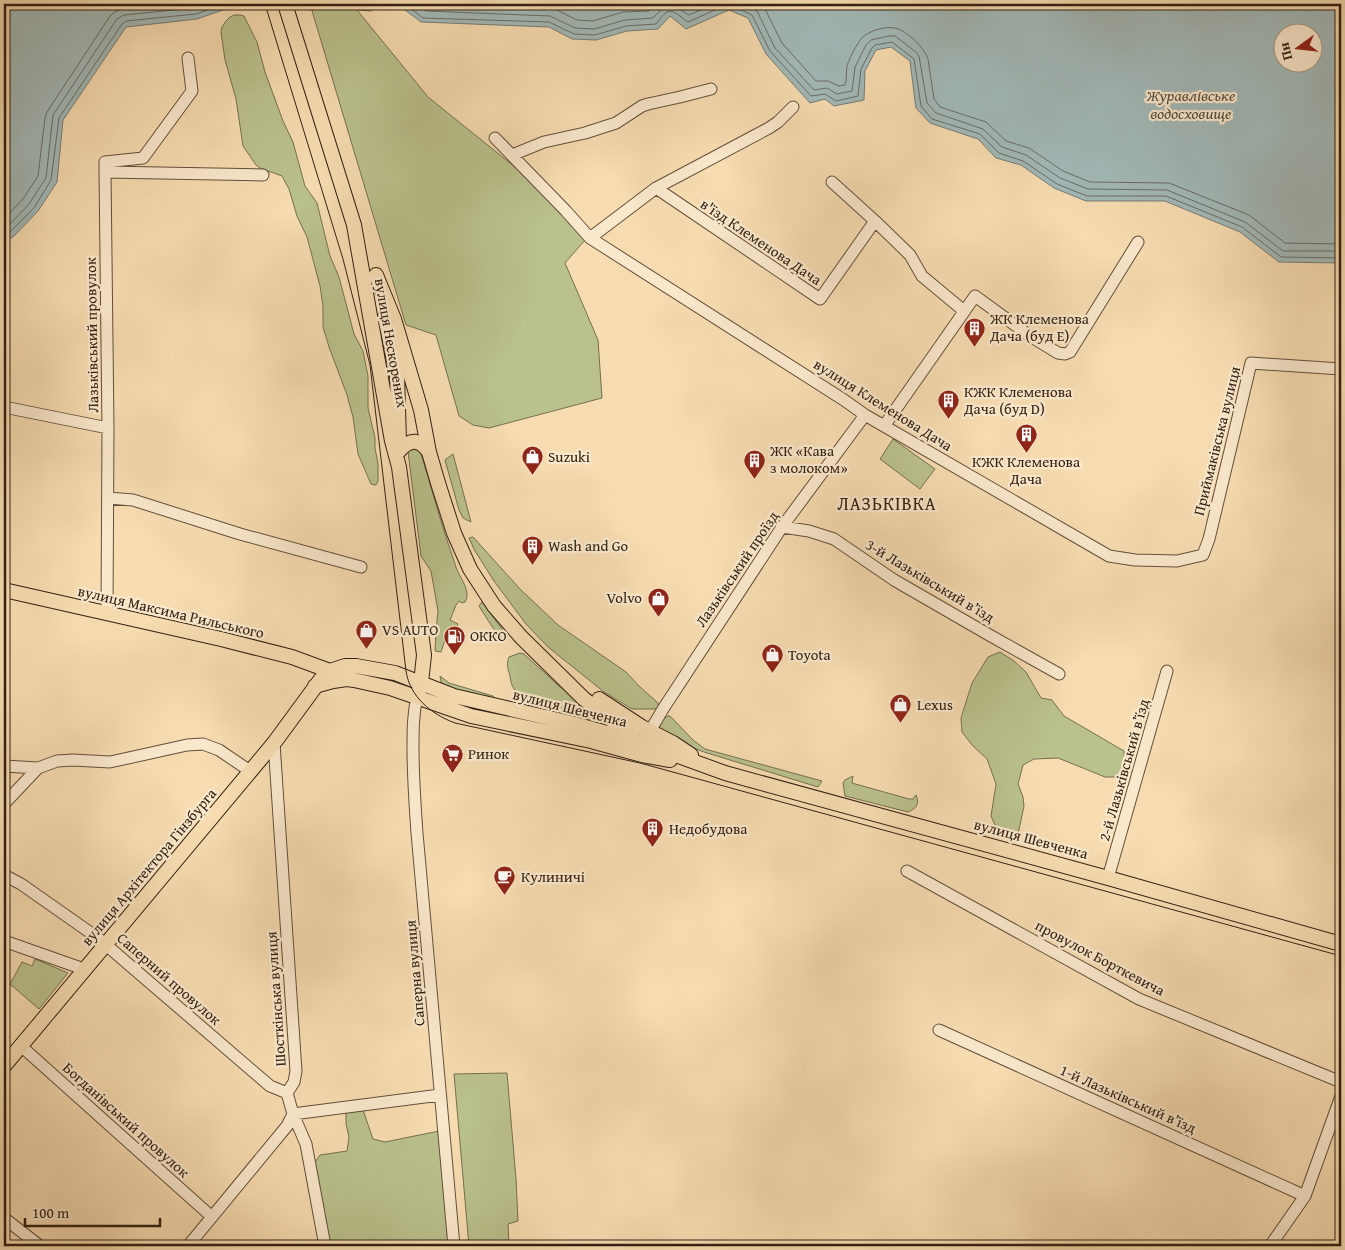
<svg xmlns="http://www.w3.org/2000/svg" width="1345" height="1250" viewBox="0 0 1345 1250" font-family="'Gentium Book Plus',serif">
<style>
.green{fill:#bac18d;stroke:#767050}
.water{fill:#a2b9b8;stroke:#757c76;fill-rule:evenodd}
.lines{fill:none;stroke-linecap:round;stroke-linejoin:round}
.shore{stroke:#6a6c65;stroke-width:1}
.minor-casing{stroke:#634f3a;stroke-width:13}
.major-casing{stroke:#322012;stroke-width:16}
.minor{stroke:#fae8cc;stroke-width:11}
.major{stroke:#f7dcb1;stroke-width:14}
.tram{stroke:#322012;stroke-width:1}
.labels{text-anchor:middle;stroke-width:4.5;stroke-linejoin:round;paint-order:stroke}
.street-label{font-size:15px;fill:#322012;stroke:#fae8cc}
.poi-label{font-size:15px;fill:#322012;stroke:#fae8cc;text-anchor:start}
.water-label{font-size:16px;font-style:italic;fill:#544e44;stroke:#fae8cc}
.quarter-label{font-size:18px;letter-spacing:1px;fill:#322012;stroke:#fae8cc}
</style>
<rect width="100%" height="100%" fill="#f7dcb1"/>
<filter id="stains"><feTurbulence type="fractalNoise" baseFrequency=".004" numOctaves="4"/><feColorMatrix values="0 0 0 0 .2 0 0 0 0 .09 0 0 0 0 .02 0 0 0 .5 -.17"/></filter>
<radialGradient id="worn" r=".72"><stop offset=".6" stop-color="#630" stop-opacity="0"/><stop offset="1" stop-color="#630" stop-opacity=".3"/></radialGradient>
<path class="green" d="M310,4H355L357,10L428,97L536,184L586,239L565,263L598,340L602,398L489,428L473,425L459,416L436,335L406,325Z
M234,15H240L244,16L257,42L265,72L283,121L293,142L305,186L317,203L330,256L339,277L354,334L363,351L368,376V408L375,438V448L378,464V481L376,485L371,484L358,454L353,417L347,395L329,347L323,327V306L320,286L307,237L297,216L289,189L282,176L260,168L256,165L243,146L236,99L225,60L221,32L222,27L226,21L230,17Z
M893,439L935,469L920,489L880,459Z
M409,447H419C431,487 442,527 456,567C459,577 472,591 465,602L462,603L459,601L456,605L450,620L458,624L453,636L447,634L441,652L435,651L436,632L438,611L431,571L421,556L408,451Z
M453,454L471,522L463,518L459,510L445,460Z
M473,537L520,589L558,625L626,672L639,686L658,703L659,709H632L604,692L548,647L526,624L494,581L475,551L469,538Z
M482,602L508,637L502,639L491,625L479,606Z
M1000,652L1014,661L1026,672L1041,698L1052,700L1064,716L1124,751C1125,764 1126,769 1116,777H1105L1058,758L1034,759L1023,765L1018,784L1023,797L1024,806L1017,839L998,832L991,816L996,784L987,759L972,745L962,732L961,718L972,683L988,657Z
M520,653L524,654L558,685L593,713L590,721C567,716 524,712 513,687C511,684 511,680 510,676C508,669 506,664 509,657Z
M440,676L449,683L493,696L496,701L448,688L441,682Z
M668,716H670L693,740L705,749L822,781L818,787L704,752L670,739L659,733L658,727L663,719Z
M853,776L852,783L909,799H913L916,795C920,804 916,809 908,812L845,796L843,783L845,780Z
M35,959L68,973L39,1009L10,984L22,962L32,966Z
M507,1073L516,1179L518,1221L508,1224L509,1246H469L454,1074Z
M363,1110L373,1139L385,1142L439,1131L450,1246H330L313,1165L320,1155L347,1151L349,1137L346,1124V1112Z"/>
<path class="water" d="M4,4H240L197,19L126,27L63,120L57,182L38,211L13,237L4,241Z
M355,4H381L371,11L357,10Z
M397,4H1341V263L1279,262L1240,232L1165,201H1086L1054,188L1021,165L996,158L978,139L930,123L916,108L910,61L891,47L876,50L865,71L864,100L834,106L825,99L810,103L766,54L748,18L729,10L686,29L670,16L658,29L627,31L596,40L572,39L549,27L421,22ZM1282,32H1312V62H1282Z"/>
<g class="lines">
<path class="shore" d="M405,4L423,18L549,22L574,34L595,35L626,26L656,24C659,21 663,14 667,12C674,8 683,20 688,22L726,5H730L752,15L770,51L811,96L825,94L836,101L858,96L861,69L872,48L875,45L892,42L914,59L921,106L932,119L980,134L999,153L1023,161L1057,184L1087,196H1166L1242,227L1281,257L1341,258
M415,4L426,11L550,16L575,28L594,29L625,20L653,18C671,0 668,3 689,15L715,4
M428,4L550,8L557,10L577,20L593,21L623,12L649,11L656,4
M743,4L757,11L775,48L814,90L827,88L837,94L852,91L855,67L866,45L871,40L889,36H895L916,52L919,56L927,103L936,113L983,129L1002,147L1026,155L1060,178L1088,189L1167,190L1245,222L1283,251H1341
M760,4L765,9L782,43L816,81H828L839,86L845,85C847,79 846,72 847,66C850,57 856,45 862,38C868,31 885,26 895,28C906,30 925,48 928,59L934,99L940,107L986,122L1006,141L1029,148L1063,171L1090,182L1169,183L1249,215L1285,243L1341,244
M4,219L23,199L38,176L45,118L47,112L110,16C121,4 148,5 164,4
M4,229L7,227L29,204L46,178L53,115L117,19L124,15L194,8L207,4
M4,235L10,232L34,208L51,180L59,118L122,24L126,21L196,14L225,4"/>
<defs>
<path id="minor" d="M495,138L566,211L590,238L844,400L865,415L1109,556L1135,560L1177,561L1203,555L1209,539L1251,363L1341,369
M512,155L544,142L585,133L616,123L642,106L648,104L680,97L711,89
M105,172V162L143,158L192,91L188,58
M832,182L875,221L910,255L922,276L964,311
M656,188L820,299L875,221
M590,238L656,188L769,128L778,122L793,107
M4,407L108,428
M884,426L975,296L1030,336L1058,353L1065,354L1070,352L1138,242
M108,498L133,500L240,534L361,567
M782,527L809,531L834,539L894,580L991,636L1059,674
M107,613L108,428L105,172L263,175
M417,697C413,714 413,730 413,748C413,776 415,805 417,833L454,1246
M645,737L650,731L663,709L782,527L865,415
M274,743L296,1071L294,1082L287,1093L293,1114L306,1144L325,1246
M4,766L38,768
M4,804L38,768L57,761L73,760L110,762L187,745L203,744L219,750L250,771
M907,871L1139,999L1341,1082
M4,875L21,884L98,938L270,1086L287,1093
M1108,878L1167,671
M4,941L78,967L83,971
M939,1030L1305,1196
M21,1046L212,1217
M4,1218L40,1246
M188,1246L287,1126L293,1114L440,1095
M1270,1246L1305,1196L1341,1096"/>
<path id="major" d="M285,4L354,225L392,441L399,467L424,655L421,683L417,697
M376,275L394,319L421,410L429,452L438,483L454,533L470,569L494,606L521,637L584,699L633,736
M385,317L397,373L399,442
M399,451C410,438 420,439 429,452
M4,590L221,639L292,657L330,671L334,674
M315,686L333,681L347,679L354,680L390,688L471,716L591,741L642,755L670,760
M599,699L642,727L673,743L691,755
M4,1066L274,743L321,679L330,671L345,666H356L395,673L454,696L571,723L640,742L725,773L1108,878L1341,944"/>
</defs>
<use href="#minor" class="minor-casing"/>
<use href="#major" class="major-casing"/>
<use href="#minor" class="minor"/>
<use href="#major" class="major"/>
<path class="tram" d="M265,4L343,259L370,365L406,671C410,697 431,714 455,723L640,763L1341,956"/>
</g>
<defs>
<symbol id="building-pin" viewBox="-11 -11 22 30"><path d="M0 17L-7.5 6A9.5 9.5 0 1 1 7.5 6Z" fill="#8f2418" stroke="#fae8cc"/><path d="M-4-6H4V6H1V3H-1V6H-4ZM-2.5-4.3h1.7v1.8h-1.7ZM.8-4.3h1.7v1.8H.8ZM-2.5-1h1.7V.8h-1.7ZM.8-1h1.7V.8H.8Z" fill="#fff"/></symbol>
<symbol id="shop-pin" viewBox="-11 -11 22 30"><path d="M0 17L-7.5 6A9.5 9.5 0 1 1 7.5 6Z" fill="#8f2418" stroke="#fae8cc"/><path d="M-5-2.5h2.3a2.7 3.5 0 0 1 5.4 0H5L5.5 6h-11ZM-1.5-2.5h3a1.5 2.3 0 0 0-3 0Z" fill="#fff"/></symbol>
<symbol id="fuel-pin" viewBox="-11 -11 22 30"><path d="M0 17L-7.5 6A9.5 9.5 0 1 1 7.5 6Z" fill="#8f2418" stroke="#fae8cc"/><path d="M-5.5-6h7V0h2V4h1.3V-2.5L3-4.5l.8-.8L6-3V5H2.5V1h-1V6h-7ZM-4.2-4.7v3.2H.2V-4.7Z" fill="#fff"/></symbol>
<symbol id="supermarket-pin" viewBox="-11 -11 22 30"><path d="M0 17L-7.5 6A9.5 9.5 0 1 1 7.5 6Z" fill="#8f2418" stroke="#fae8cc"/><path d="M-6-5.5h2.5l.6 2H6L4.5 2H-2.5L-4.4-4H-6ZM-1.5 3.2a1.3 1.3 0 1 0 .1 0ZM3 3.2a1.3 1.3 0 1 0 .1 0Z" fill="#fff"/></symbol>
<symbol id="cafe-pin" viewBox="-11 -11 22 30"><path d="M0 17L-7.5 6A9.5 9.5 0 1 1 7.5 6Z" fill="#8f2418" stroke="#fae8cc"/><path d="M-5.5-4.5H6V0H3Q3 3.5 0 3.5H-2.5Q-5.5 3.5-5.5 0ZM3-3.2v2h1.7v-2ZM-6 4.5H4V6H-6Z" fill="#fff"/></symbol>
</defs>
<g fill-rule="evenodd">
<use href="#building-pin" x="962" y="316" width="25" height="34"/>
<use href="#building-pin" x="936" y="388" width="25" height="34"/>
<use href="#building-pin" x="1014" y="422" width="25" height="34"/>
<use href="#shop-pin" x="520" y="444" width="25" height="34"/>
<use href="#building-pin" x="742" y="448" width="25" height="34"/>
<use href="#building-pin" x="520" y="534" width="25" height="34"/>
<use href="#shop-pin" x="646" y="586" width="25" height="34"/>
<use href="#shop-pin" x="354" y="618" width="25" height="34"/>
<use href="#fuel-pin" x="442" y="624" width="25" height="34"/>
<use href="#shop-pin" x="760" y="642" width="25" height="34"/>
<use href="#shop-pin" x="888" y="692" width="25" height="34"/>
<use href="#supermarket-pin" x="440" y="742" width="25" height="34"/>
<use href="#building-pin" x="640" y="816" width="25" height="34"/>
<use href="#cafe-pin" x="492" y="864" width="25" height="34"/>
</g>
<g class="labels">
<g class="street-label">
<text transform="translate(761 242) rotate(34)" y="5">в'їзд Клеменова Дача</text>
<text transform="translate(92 335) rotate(-91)" y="5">Лазьківський провулок</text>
<text transform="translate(391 343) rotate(80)" y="5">вулиця Нескорених</text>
<text transform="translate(883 405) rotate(32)" y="5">вулиця Клеменова Дача</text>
<text transform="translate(1217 441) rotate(-76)" y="5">Приймаківська вулиця</text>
<text transform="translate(737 569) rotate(-56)" y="5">Лазьківський проїзд</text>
<text transform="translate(930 581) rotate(31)" y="5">3-й Лазьківський в’їзд</text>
<text transform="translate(171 612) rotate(13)" y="5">вулиця Максима Рильського</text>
<text transform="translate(570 708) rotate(14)" y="5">вулиця Шевченка</text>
<text transform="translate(1124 770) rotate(-74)" y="5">2-й Лазьківський в’їзд</text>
<text transform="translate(1031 839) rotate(15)" y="5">вулиця Шевченка</text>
<text transform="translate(149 867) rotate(-50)" y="5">вулиця Архітектора Гінзбурга</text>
<text transform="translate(1100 958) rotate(28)" y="5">провулок Борткевича</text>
<text transform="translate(415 973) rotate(-95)" y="5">Саперна вулиця</text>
<text transform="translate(169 979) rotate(41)" y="5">Саперний провулок</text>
<text transform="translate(276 999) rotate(-94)" y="5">Шосткінська вулиця</text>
<text transform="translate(1128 1099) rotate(24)" y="5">1-й Лазьківський в’їзд</text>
<text transform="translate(126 1120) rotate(42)" y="5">Богданівський провулок</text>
</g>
<g class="poi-label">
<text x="990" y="324">ЖК Клеменова<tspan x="990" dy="17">Дача (буд Е)</tspan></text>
<text x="964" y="397">КЖК Клеменова<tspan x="964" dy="17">Дача (буд D)</tspan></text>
<text x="770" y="456">ЖК «Кава<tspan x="770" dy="17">з молоком»</tspan></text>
<text x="548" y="462">Suzuki</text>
<text x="1026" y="467" text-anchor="middle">КЖК Клеменова<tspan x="1026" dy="17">Дача</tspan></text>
<text x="548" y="551">Wash and Go</text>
<text x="642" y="603" text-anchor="end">Volvo</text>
<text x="382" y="635">VS AUTO</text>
<text x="470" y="641">ОККО</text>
<text x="788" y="660">Toyota</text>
<text x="917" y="710">Lexus</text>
<text x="468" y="759">Ринок</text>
<text x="669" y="834">Недобудова</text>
<text x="521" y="882">Кулиничі</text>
</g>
<g class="water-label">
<text x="1191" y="101">Журавлівське<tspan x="1191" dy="18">водосховище</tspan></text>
</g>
<g class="quarter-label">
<text x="887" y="510">ЛАЗЬКІВКА</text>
</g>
</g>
<rect width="1345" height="1250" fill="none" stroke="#f7dcb1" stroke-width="20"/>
<rect x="5" y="5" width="1335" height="1240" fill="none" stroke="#322012" stroke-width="2.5"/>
<rect x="10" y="10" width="1325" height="1230" fill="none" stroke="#322012"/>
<g transform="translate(1298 48) rotate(255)"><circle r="24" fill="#fae8cc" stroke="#aa9882"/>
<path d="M0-4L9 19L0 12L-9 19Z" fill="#8f2418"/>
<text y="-8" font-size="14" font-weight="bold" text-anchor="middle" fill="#322012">Пн</text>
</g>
<path d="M25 1218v8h135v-8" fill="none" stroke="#322012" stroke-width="2.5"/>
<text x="32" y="1218" font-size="15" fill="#322012" stroke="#fae8cc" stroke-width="4" paint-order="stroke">100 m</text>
<rect width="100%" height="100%" filter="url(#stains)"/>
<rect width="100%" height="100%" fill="url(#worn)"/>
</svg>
